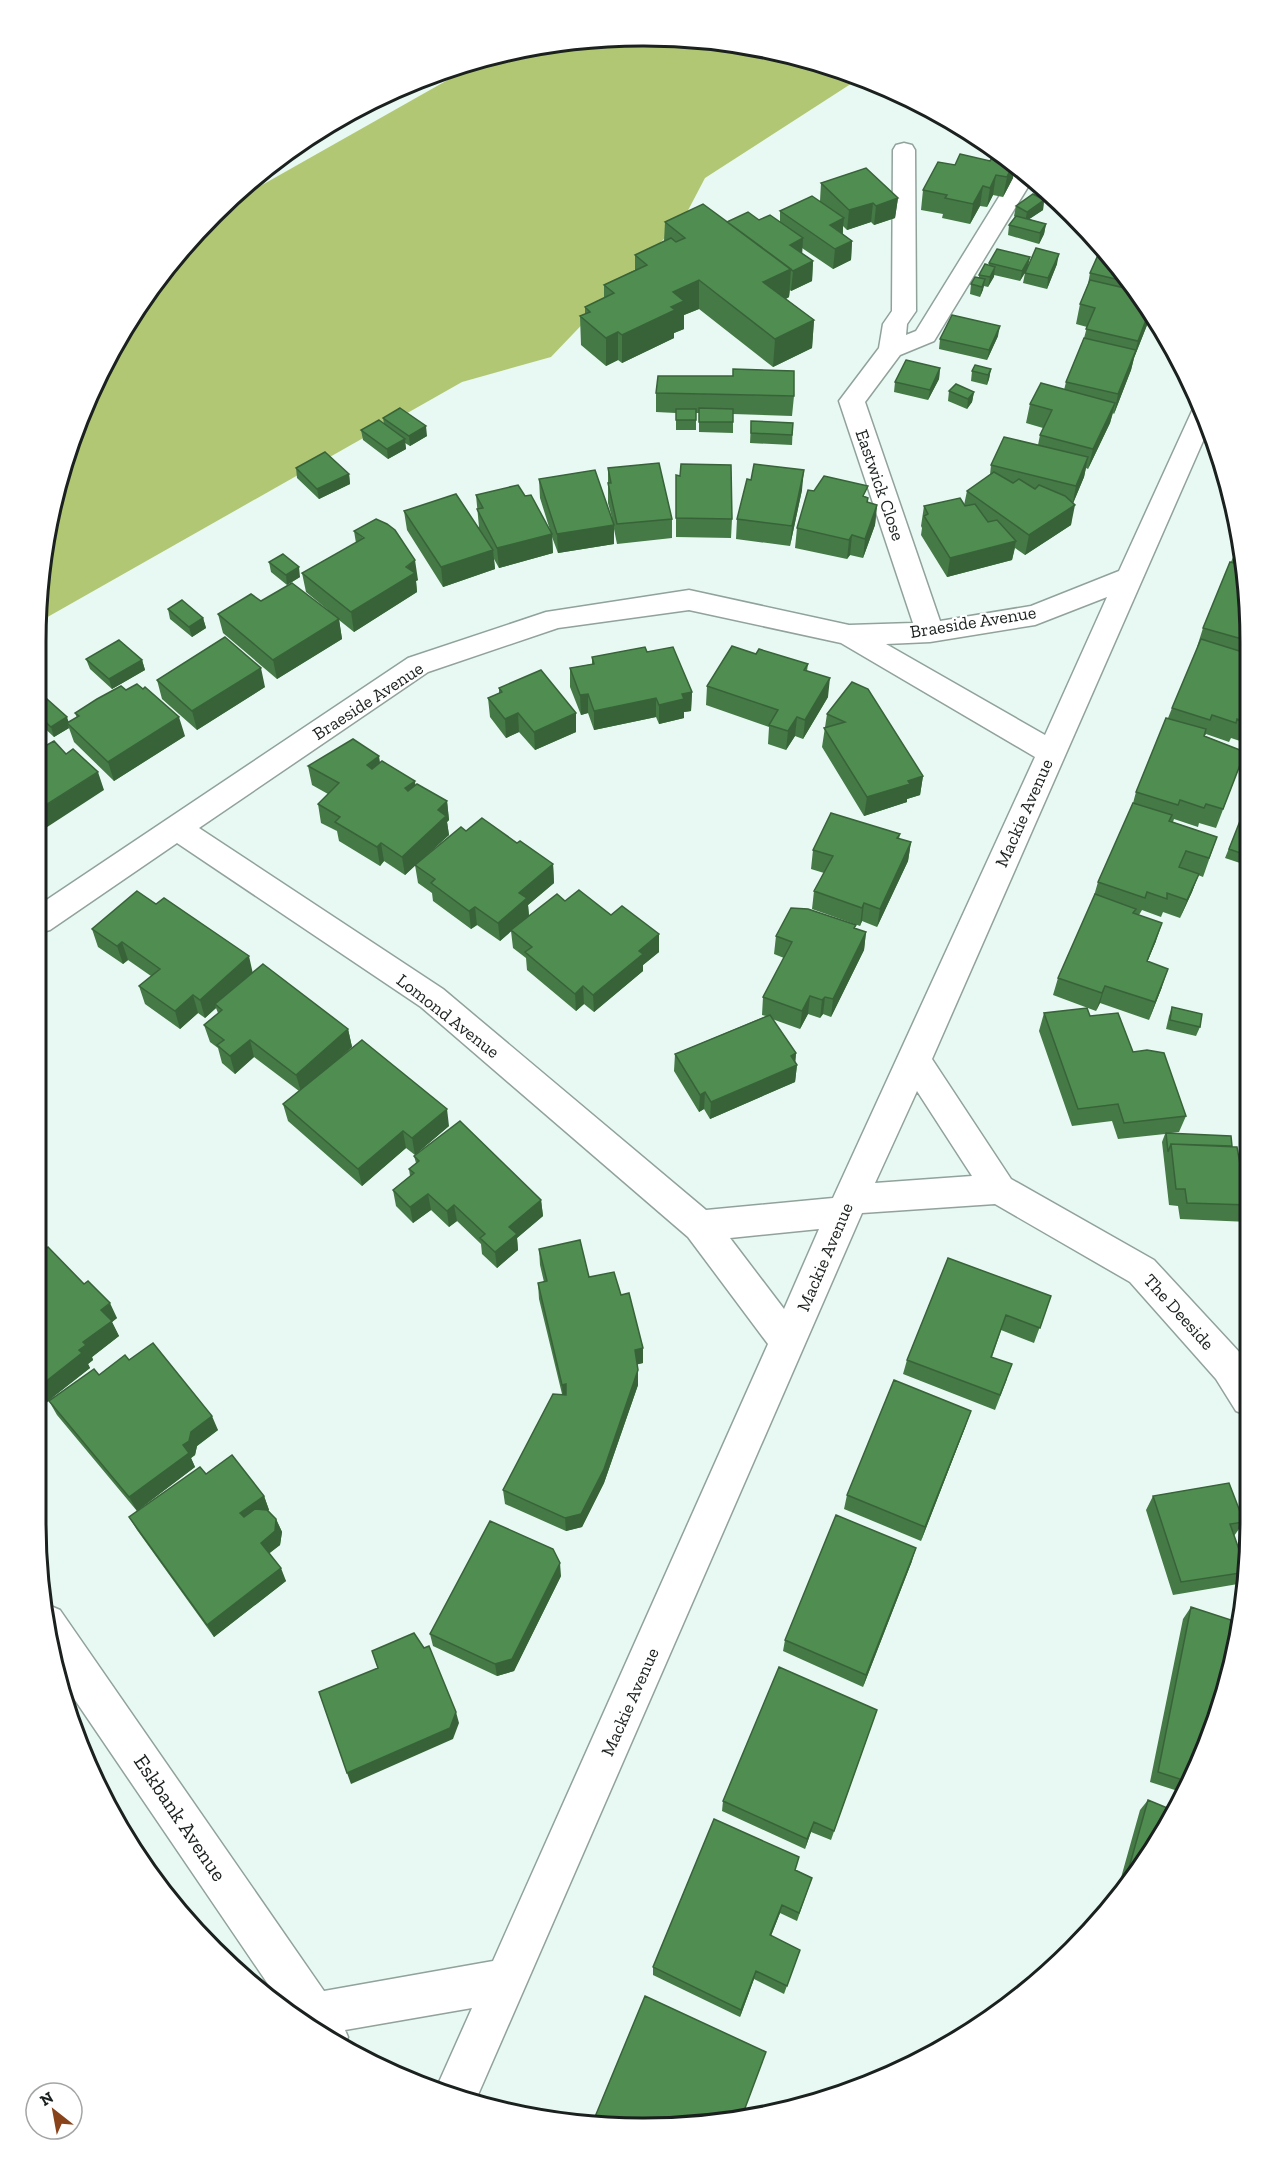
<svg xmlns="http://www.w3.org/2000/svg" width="1286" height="2165" viewBox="0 0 1286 2165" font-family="'Zilla Slab',serif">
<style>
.forest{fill:#b2c774}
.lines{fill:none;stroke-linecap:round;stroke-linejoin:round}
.minor-casing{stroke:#91a29b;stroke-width:3}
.minor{fill:#fff;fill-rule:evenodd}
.wall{fill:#457946}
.shaded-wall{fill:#386339}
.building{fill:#508d51;stroke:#386339;stroke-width:1.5}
.labels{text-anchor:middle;stroke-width:4.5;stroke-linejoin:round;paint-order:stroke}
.street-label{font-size:18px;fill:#1b211f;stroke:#fff}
.near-street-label{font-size:21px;fill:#1b211f;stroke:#fff}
.rim{fill:none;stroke:#1b211f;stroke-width:3}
</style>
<rect width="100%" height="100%" fill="#e7f9f2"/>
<path class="forest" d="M643,36L762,48L860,78L705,178L684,218L551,357L462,382L37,623V603L68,448L138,305L218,210L483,60L525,48Z"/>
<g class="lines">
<defs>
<path id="minor" d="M904,143L912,145L915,150L916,311L907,324L906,335L916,331L1015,171L1031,182L934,341L900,355L865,402L940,621L1031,606L1119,571L1192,411L1198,410L1207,432L932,1059L1011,1179L1154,1260L1242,1355L1249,1366V1416L1236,1411L1216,1379L1130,1282L995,1204L862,1213L474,2104L435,2091L472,2008L345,2030L348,2037L344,2047L287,2012L58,1675L42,1605L46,1604L60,1610L324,1991L493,1961L768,1344L688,1237L421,1007L177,843L50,930L39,933V905L408,658L546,612L689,590L849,625L913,623L839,401L879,348L883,324L892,311L893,150L896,145ZM1107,597L1045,735L886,644L930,642L1035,625ZM689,610L841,643L1035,757L833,1198L706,1210L443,989L199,828L428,672L558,628ZM917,1091L972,1176L875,1183ZM819,1229L784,1309L730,1238Z"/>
</defs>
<use href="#minor" class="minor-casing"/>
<use href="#minor" class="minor"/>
</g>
<path class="wall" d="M909,100L946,120L944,122L909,107Z
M999,155L1014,168L1013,178L1003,197L993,195L987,207L980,206L970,224L942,218L943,214L921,210L923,190L955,165L990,161Z
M821,183L898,198L895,218L874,225L871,222L847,230L843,226V234L852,241L851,260L833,269L802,248V253L813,261L812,281L791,291L790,290L789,297L786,299L814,320L812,348L773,367L699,309L684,315V329L674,333V338L622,363L618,360L606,366L581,345L580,316L585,314V307L604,298V285L635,270V255L664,241L665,222H727L759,220L780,221V211L820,201Z
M1044,200L1043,210L1029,219L1046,224L1044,234L1039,244L1008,235L1009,225L1015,217L1014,216L1016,206Z
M1102,246L1151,315L1134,358L1131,370L1114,414L1113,413L1110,423L1088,469L1086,468L1084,477L1073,503L1071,525L1025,555L1015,548L1012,560L947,577L921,535L922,528L921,526L924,506L964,505L967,491L990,475L991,465L1038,445L1040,435L1043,428L1026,423L1030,404L1064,390L1066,382L1084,338L1087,327L1076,324L1080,304L1088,284L1090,273Z
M989,263L1028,265L1057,264L1047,289L1023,283L1025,273L1020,281L994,275L988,287L984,286L980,297L970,294L971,284L979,278V275L989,265Z
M998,336L987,360L939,349L940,339Z
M940,368L939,379L928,400L894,392L895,382Z
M991,369L989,379L987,385L971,381L972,371Z
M949,391L974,392L972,402L967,409L948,401Z
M656,393L794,396L792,416L733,414V433L699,432V413H696V430H676V413L656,412Z
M383,418L427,436L410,446L405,443L406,449L388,459L363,440L361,430L384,424Z
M751,421L793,423L792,445L750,443Z
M296,468L349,474L350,484L319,499L297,478Z
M608,468L672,519V538L617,544L614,529V544L558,553L552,537L553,553L499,568L494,559L495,569L443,587L407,530L404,511L479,527L476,495L525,496L550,530L540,498L539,479L612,518L608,503Z
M676,475L732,519L731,538L676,537Z
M751,480L802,490L790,546L736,539L737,519Z
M866,497L868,498V502L877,505L875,525L863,558L850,555L847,559L795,548L797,528Z
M354,531L418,580L416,581L417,592L354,632L339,620L342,639L277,679L223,633L218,614L261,601L328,610L306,592L302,573L356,543Z
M1239,542L1249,603V657H1248L1247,659H1249V744L1231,738L1229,742L1206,734L1205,736L1245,752L1216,828L1199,823L1198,827L1174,819L1173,822L1217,837L1203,877L1198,875L1192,892L1180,918L1163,912L1161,917L1142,910L1139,915L1156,941L1147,962L1162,987L1149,1020L1100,1003L1096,1011L1053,995L1058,978L1093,899L1098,882L1133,803L1136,792L1168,718L1172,708L1198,648L1197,647L1203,628L1231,562Z
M269,562L300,577L287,585L271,572Z
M168,609L203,618L206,628L192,637L170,619Z
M647,652L692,692L691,711L684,712V718L659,724L656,717L594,730L588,713L581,715L570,687V668L592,664V657Z
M756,654L808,664L807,671L828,697L803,739L795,736L786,750L768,744L769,727L706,705L707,686Z
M86,659L142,660L145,670L112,689L90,669Z
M157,680L265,687L197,730L162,699Z
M852,682L923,776L920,795L907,799V802L864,816L822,747L827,714Z
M499,688L576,732L535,750L519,732L506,738L490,717L488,698L499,693Z
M38,704L69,722L77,718L75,713L185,736L114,781L74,742L69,728L54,737L38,722Z
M380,762L415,785L447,801L449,820L447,822L449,835L423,858L466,831L517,843L553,864L554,883L528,905L529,916L565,901L659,952L643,965V971L594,1012L584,1004L576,1011L527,970L526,958L513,948L511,931L500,941L477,925L471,929L433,901L432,893L418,883L415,865L405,875L384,861L380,866L339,841L337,831L321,823L318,804L328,794L312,785L308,766Z
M1240,821L1249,824V866L1225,858Z
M900,834L899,839L911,842L908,861L877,927L862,921L860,926L812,909L814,891L824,873L811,869L813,850Z
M856,925L855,928L866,932L864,950L831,1017L823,1014L820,1018L808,1014L800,1029L772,1019L796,1053L795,1062L797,1065L795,1082L710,1119L704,1109L699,1112L674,1071L675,1054L766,1016L762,1015L763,997L784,958L774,954L776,936Z
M92,929L253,973L348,1029L352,1047L331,1065L449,1126L415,1155L406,1148L362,1186L288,1121L283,1104L299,1091L254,1057L235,1074L222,1063L218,1048L210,1042L204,1025L218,1013L216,1008L205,1018L198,1013L180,1029L145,1004L139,986L151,976L128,960L123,964L98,947Z
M1172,1007L1200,1027L1196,1036L1166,1029L1169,1016Z
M1044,1013L1090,1016L1133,1052L1186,1116L1179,1132L1171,1133L1232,1146L1240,1164H1249V1222L1180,1219L1178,1206L1169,1205L1162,1142L1165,1134L1118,1139L1112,1121L1072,1126L1039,1031Z
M414,1156L541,1200L543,1216L517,1238L518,1250L497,1268L482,1254L481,1244L457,1221L449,1227L431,1210L413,1223L396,1206L393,1190L410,1176L409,1169L416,1163Z
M539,1249L621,1295L643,1363L637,1364L638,1385L604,1483L582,1527L566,1531L505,1504L503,1490L562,1394L539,1299L538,1283L544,1282L540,1265Z
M40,1254L117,1318L112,1322L119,1336L92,1357L93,1360L88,1364L90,1368L52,1398L129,1360L218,1430L197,1446L195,1455L191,1458L195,1467L137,1511L57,1415L49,1401L40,1407Z
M948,1258L1051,1296L1034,1343L1001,1330L992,1357L1007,1379L995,1410L903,1374L907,1360Z
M966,1425L921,1541L844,1509L847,1495Z
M206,1474L264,1496L269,1510H268L276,1519L282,1532L280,1545L269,1553L286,1581L214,1637L137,1530L129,1517Z
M1153,1496L1244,1522L1234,1536L1247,1571L1238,1584L1173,1595L1146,1510Z
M912,1561L863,1687L783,1651L785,1640Z
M561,1576L514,1671L497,1676L433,1646L430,1634Z
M1191,1607L1218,1717L1181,1792L1150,1782L1183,1619Z
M877,1710L831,1840L811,1832L805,1849L722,1811L723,1801Z
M1148,1800V1860L1115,1899L1140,1810Z
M796,1870L812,1878L797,1921L780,1913L771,1936L800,1950L784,1994L754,1979L740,2017L653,1975V1967Z"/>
<path class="shaded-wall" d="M1012,166L1014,168L1013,178L1003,197L1007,177Z
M996,175L993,195L987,207L990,188Z
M983,186L980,206L970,224L973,204Z
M898,198L895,218L874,225L876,206Z
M1044,200L1043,210L1025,222L1027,212Z
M873,203L871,222L847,230L849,210Z
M844,218L842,238L830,225Z
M1046,224L1044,234L1039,244L1040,233Z
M803,238L802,258L790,245Z
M852,241L851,260L833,269L835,249Z
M1059,254L1057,264L1047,289L1048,278Z
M1030,257L1028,267L1020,281L1022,271Z
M813,261L812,281L791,291L793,271Z
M995,267L994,277L988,287L990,277Z
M791,269L789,297L762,311L763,282Z
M985,279L983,290L980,297L982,287Z
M699,280V309L684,315V329L674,333V338L622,363V335L673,292Z
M1149,312L1151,315L1134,358L1131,370L1114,414L1118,394L1135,352L1138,341Z
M814,320L812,348L773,367L775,339Z
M1000,326L998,336L987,360L989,350Z
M618,332V360L606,366V338Z
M940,368L939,379L928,400L930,390Z
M991,369L989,379L987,385L988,375Z
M974,392L972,402L967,409L968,399Z
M1115,403L1110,423L1088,469L1093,449Z
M426,426L427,436L410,446L409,436Z
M405,439L406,449L388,459L387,449Z
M1088,457L1084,477L1072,506L1076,486Z
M804,470L802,490L790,546L792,526Z
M349,474L350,484L319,499L317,489Z
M877,505L875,525L863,558L865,539Z
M1075,505L1071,525L1025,555L1029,535Z
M614,525V544L558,553L557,534Z
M552,534L553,553L499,568L497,548Z
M852,535L850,555L847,559L849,540Z
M1016,541L1012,560L947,577L950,558Z
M493,550L495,569L443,587L441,567Z
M415,560L418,580L416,581L417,592L354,632L351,612Z
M299,567L300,577L287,585L286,575Z
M203,618L206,628L192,637L189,627Z
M339,619L342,639L277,679L273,660Z
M142,660L145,670L112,689L109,679Z
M261,668L265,687L197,730L192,711Z
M830,678L828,697L803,739L805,720Z
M692,692L691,711L684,712V718L659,724V705L682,694Z
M588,694V713L581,715L580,695Z
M656,698V717L594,730V711Z
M518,713L519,732L506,738L505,719Z
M576,713V732L535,750L534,732Z
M67,717L70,726L67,723L69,728L54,737L51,727Z
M179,717L185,736L114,781L108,762Z
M797,717L795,736L786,750L788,731Z
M379,756L382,775L370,784L367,765Z
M98,772L104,790L38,833V810Z
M923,776L920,795L907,799V802L864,816L867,797L908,781Z
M415,781L417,800L405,788Z
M447,801L449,820L447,822L449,835L405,875L402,857L438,810Z
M911,842L908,861L877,927L880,909Z
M381,843L384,861L380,866L377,847Z
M553,864L554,883L528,905L529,916L500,941L498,923L519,893Z
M1199,874L1192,892L1180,918L1187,900Z
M864,903L862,921L860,926L862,908Z
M475,907L477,925L471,929L469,911Z
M1162,923L1156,941L1140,979L1147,961Z
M866,932L864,950L831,1017L833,999Z
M659,934V952L643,965V971L594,1012L593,995L639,951Z
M122,942L128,960L123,964L117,946Z
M249,956L253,974L215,1004L216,1008L205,1018L200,1000Z
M1168,969L1162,987L1149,1020L1155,1002Z
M583,986L584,1004L576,1011L575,994Z
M1105,986L1100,1003L1096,1011L1102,993Z
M193,995L198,1013L180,1029L175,1011Z
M810,996L808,1014L800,1029L802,1011Z
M825,997L823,1014L820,1018L822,1000Z
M348,1029L352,1047L301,1092L296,1075Z
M250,1040L254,1057L235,1074L230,1056Z
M796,1053L795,1066L797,1065L795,1082L710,1119L711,1102Z
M705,1092L704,1109L699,1112L700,1095Z
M447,1109L449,1126L415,1155L412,1138Z
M403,1131L406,1148L362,1186L358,1169Z
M428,1194L431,1210L413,1223L410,1207Z
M541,1200L543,1216L517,1238L518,1250L497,1268L495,1252L509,1227Z
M454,1205L457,1221L449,1227L447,1211Z
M110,1303L117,1318L112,1322L119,1336L92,1357L93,1360L88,1364L90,1368L40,1407V1386L79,1350L101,1310Z
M643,1348V1363L635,1365V1350Z
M638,1370V1385L604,1483L582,1527L566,1531L565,1518Z
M566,1384L567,1398L563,1399L562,1385Z
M971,1411L966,1425L921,1541L925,1527Z
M212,1416L218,1430L197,1446L195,1455L191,1458L195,1467L137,1511L129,1497L183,1445L191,1432Z
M264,1496L269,1510L246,1526L240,1513Z
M276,1519L282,1532L280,1545L266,1556L261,1543Z
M916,1548L912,1561L863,1687L866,1675Z
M560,1563L561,1576L514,1671L497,1676L495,1664Z
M281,1568L286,1581L214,1637L207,1625Z
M456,1712L459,1723L453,1739L351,1784L347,1773Z
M814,1822L811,1832L805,1849L807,1839Z
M782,1905L780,1913L768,1943L770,1935Z
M756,1971L754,1979L740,2017L741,2010Z"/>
<path class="building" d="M960,154L990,161L994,154L999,155L1012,166L1007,177L996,175L990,188L983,186L973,204L945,198L947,195L923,190L938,162L955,165Z
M866,168L898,198L876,206L873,203L849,210L821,183Z
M1033,194L1044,200L1027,212L1016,206Z
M812,196L844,218L830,225L852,241L835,249L780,211Z
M703,204L791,269L763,282L814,320L775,339L699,280L673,292L684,301L671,307L675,310L622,335L618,332L606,338L580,316L590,312L585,307L614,293L604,285L647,265L635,255L671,238L676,242L685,238L665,222Z
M748,212L759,220L770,215L803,238L790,245L813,261L793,271L727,222Z
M1016,216L1046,224L1040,233L1009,225Z
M1102,246L1128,282L1090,273Z
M1036,248L1059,254L1048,278L1025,273Z
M997,249L1030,257L1022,271L989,263Z
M985,264L995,267L990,277L979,275Z
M975,277L985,279L982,287L971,284Z
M1090,280L1133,290L1149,312L1138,341L1086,329L1095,308L1080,304Z
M952,315L1000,326L989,350L940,339Z
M1084,338L1136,350L1118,394L1066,382Z
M906,360L940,368L930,390L895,382Z
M975,365L991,369L988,375L972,371Z
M733,369L794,371V396L656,393L658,376H733Z
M1041,383L1115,403L1093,449L1040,435L1052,410L1030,404Z
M956,384L974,392L968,399L949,391Z
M400,408L426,426L409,436L383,418Z
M699,408L733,409V422H699Z
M676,409H696V420H676Z
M379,420L405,439L387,449L361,430Z
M751,421L793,423L792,435L751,433Z
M1004,437L1088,457L1076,486L991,465Z
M325,452L349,474L317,489L296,468Z
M659,463L672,519L617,524L608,483H611L608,468Z
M681,464L731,465L732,519L676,518V475L680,476Z
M754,464L804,470L792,526L737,519L747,479L751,480Z
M595,470L614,525L557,534L539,479Z
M994,472L1013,483L1019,479L1035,489L1039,485L1065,496L1075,505L1029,535L967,491Z
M824,476L868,486L863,496L868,498L867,502L877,505L865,539L852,535L849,540L797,528L808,490L814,491Z
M518,485L525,496L531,495L552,534L497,548L477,509L483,508L476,495Z
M456,494L493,550L441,567L404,511Z
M960,498L965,506L975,504L988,522L997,520L1016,541L950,558L924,516L928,514L924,506Z
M376,519L387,524L395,530L415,560L406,567L415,573L351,612L302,573L364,538L354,531Z
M1239,542L1241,556L1234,554Z
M283,554L299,567L286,575L269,562Z
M1230,562L1242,565L1249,603V636L1243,634L1242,639L1203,628Z
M292,583L339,619L273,660L218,614L251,594L261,601Z
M182,600L203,618L189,627L168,609Z
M225,637L261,668L192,711L157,680Z
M1201,639L1249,654L1247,659H1249V723L1237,719L1236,723L1212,715L1210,720L1172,708Z
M119,640L142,660L109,679L86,659Z
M732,646L756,654L759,649L808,664L804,670L830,678L805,720L797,717L788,731L769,725L778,710L707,686Z
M645,647L647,652L673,647L692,692L682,694L684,699L659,705L656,698L594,711L588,694L580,695L570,668L594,664L592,657Z
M541,670L576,713L534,732L518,713L505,719L488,698L502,692L499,688Z
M852,682L868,689L923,776L908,781L910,784L867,797L824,728L845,722L827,714Z
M137,684L143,689L145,687L179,717L108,762L67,723L79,716L75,713L97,699L121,686L126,690Z
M47,699L67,717L51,727L38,715V704Z
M1166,718L1206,729L1204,736L1245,752L1223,809L1206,804L1204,808L1180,800L1178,805L1136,792Z
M38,737L47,745L54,741L66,754L73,749L98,772L38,810Z
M353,739L379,756L367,765L372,769L382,761L415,781L405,788L408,791L417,784L447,801L438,810L446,816L402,857L381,843L377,847L335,822L340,817L318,804L339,783L308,766Z
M1133,803L1172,815L1169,821L1217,837L1209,858L1186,851L1179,867L1199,874L1187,900L1167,893V899L1147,892L1145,898L1098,882Z
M831,813L900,834L897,838L911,842L880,909L864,903L862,908L814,891L833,856L813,850Z
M482,818L517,843L520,841L553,864L519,893L527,898L498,923L475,907L469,911L431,883L435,879L415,865L461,827L466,831Z
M1240,821L1249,824V856L1229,849Z
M579,890L611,915L622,906L659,934L639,951L643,954L593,995L583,986L575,994L525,952L532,947L511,930L557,894L565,901Z
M137,891L156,904L164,898L249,956L200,1000L193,995L175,1011L139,986L160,969L122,942L117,946L92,929Z
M1095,894L1136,909L1133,913L1162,923L1147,961L1168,969L1155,1002L1105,986L1102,993L1058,978Z
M791,908L808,909L856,925L854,928L866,932L833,999L825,997L822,1000L810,996L802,1011L763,997L792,942L776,936Z
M263,964L348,1029L296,1075L250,1040L230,1056L217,1045L224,1040L204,1025L222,1010L215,1004Z
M1172,1007L1202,1014L1200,1027L1170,1020Z
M1087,1008L1090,1016L1118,1013L1133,1052L1147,1050L1164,1053L1186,1116L1124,1123L1118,1104L1078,1109L1044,1013Z
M770,1015L796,1053L791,1056L797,1065L711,1102L705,1092L700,1095L675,1054Z
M362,1040L447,1109L412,1138L403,1131L358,1169L283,1104Z
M460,1121L541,1200L509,1227L517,1234L495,1252L480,1238L485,1234L454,1205L447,1211L428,1194L410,1207L393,1190L414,1173L409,1169L419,1161L414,1156Z
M1166,1133L1231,1136L1232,1146L1171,1144L1168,1152Z
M1171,1144L1237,1147L1240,1164H1249V1205L1187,1203L1185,1189H1176Z
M580,1240L589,1277L614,1272L621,1295L629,1293L643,1348L635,1350L638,1370L604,1469L581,1514L565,1518L503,1490L553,1394L566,1395V1384L562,1385L538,1283L547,1281L539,1249Z
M48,1247L84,1284L88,1281L110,1303L101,1310L112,1321L83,1342L86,1345L79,1350L82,1353L40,1386V1254Z
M948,1258L1051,1296L1040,1328L1006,1315L991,1357L1012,1364L1000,1395L907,1360Z
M153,1343L212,1416L191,1432L189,1441L183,1445L189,1453L129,1497L49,1401L94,1369L99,1375L125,1355L129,1360Z
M894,1380L971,1411L925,1527L847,1495Z
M232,1455L264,1496L240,1513L244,1517L255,1509L267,1510L276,1519L275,1531L261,1543L281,1568L207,1625L129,1517L200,1467L206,1474Z
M1229,1483L1244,1522L1230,1524L1247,1572L1181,1582L1153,1496Z
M836,1515L916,1548L866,1675L785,1640Z
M490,1521L553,1549L560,1563L512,1659L495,1664L430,1634Z
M1191,1607L1237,1622L1218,1717L1186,1781L1158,1772Z
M414,1633L424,1648L429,1646L456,1712L450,1728L347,1773L319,1692L378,1668L372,1651Z
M779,1667L877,1710L834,1831L814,1822L807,1839L723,1801Z
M1148,1800L1172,1810L1148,1860L1123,1889Z
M714,1819L799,1857L795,1870L812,1878L799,1913L782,1905L770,1935L800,1950L787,1986L756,1971L741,2010L653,1967Z
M645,1996L766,2052L741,2119L723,2124L643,2129L592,2124Z"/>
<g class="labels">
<g class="street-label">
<text transform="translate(880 485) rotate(71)" y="6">Eastwick Close</text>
<text transform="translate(973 622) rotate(-9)" y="6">Braeside Avenue</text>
<text transform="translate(368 701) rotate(-33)" y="6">Braeside Avenue</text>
<text transform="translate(1024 813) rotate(-66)" y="6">Mackie Avenue</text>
<text transform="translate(448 1016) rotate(38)" y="6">Lomond Avenue</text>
<text transform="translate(825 1257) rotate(-67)" y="6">Mackie Avenue</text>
<text transform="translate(1179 1312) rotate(48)" y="6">The Deeside</text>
<text transform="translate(630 1702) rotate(-66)" y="6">Mackie Avenue</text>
</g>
<g class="near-street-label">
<text transform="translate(180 1818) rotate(56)" y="7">Eskbank Avenue</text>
</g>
</g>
<path d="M0 0H1286V2165H0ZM642 46H644A596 596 0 0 1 1240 642V1522A596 596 0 0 1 644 2118H642A596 596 0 0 1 46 1522V642A596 596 0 0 1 642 46Z" fill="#fff" fill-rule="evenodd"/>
<path class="rim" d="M642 46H644A596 596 0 0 1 1240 642V1522A596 596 0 0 1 644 2118H642A596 596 0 0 1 46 1522V642A596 596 0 0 1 642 46Z"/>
<g transform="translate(54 2111) rotate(329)"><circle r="28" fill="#ffffff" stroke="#a4a6a5" stroke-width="1.5"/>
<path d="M0-4.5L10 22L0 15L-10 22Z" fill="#88431b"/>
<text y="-9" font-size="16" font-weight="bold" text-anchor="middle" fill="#1b211f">N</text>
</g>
</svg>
